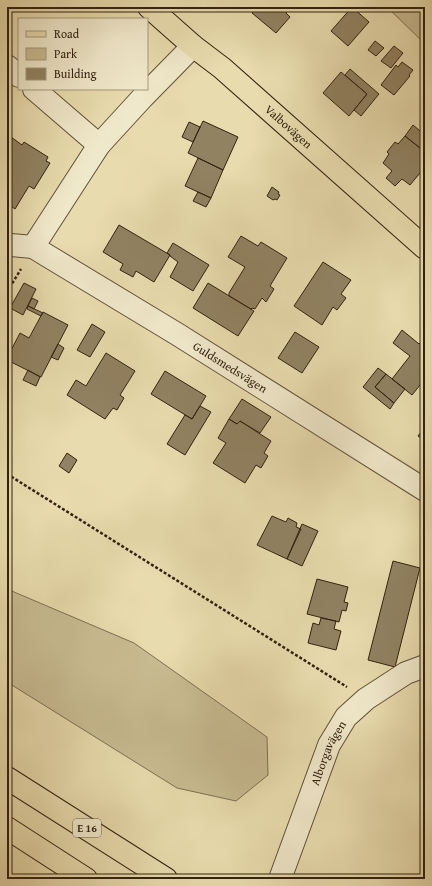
<svg xmlns="http://www.w3.org/2000/svg" width="432" height="886" viewBox="0 0 432 886" font-family="'Gentium Book Plus',serif">
<style>
.green{fill:#c9bc92;stroke:#7e6f52}
.building{fill:#918262;stroke:#322211}
.lines{fill:none;stroke-linecap:round;stroke-linejoin:round}
.minor-casing{stroke:#605038;stroke-width:24}
.major-casing{stroke:#322211;stroke-width:24}
.highway-casing{stroke:#322211;stroke-width:24}
.path{stroke:#322211;stroke-width:2.5;stroke-dasharray:3 2;stroke-linecap:butt}
.minor{stroke:#f0e8ca;stroke-width:22}
.major{stroke:#e8dbad;stroke-width:22}
.highway{stroke:#e8dbad;stroke-width:22}
.labels{text-anchor:middle;stroke-width:3.5;stroke-linejoin:round;paint-order:stroke}
.shield{fill:#f0e8ca;stroke:#6b5d48;stroke-width:1}
.shield-label{font-size:11px;font-weight:bold;fill:#322211}
.street-label{font-size:12px;fill:#322211;stroke:#f0e8ca}
</style>
<rect width="100%" height="100%" fill="#e8dbad"/>
<filter id="stains"><feTurbulence type="fractalNoise" baseFrequency=".005" numOctaves="4"/><feColorMatrix values="0 0 0 0 .2 0 0 0 0 .09 0 0 0 0 .02 0 0 0 .5 -.17"/></filter>
<radialGradient id="worn" r=".72"><stop offset=".6" stop-color="#630" stop-opacity="0"/><stop offset="1" stop-color="#630" stop-opacity=".3"/></radialGradient>
<path class="green" d="M387,7H425V44Z
M7,589L134,643L267,737L268,775L236,801L177,788L7,682Z"/>
<path class="building" d="M257,7H290L286,13L290,17L276,33L252,13Z
M352,7L369,22L348,46L331,31Z
M375,41L384,48L376,56L368,50Z
M394,46L403,53L391,68L381,61Z
M402,62L413,70L409,75L410,76L394,95L381,85L396,65L398,67Z
M350,69L379,94L361,116L354,110L367,94L345,75Z
M341,72L367,94L349,116L323,93Z
M203,121L238,137L223,170L188,153Z
M189,122L200,127L193,142L182,137Z
M413,125L425,135V152L405,136Z
M405,136L425,152V167L410,185L402,179L395,186L386,178L392,171L383,163L389,154L387,152L395,142L398,144Z
M11,137L22,145L24,142L48,157L46,161L50,163L34,189L29,186L15,209L7,203V143Z
M198,158L223,170L211,198L185,186Z
M272,187L279,192L278,194L280,195L277,200L275,199L273,200L267,196Z
M198,192L211,198L206,207L193,201Z
M119,225L170,255L154,282L136,271L133,277L120,270L123,264L103,252Z
M241,236L258,246L261,242L287,258L270,286L274,289L266,302L262,298L255,309L252,308L251,309L229,296V293L245,267L228,257Z
M173,243L209,265L193,291L170,277L178,262L170,256V255L167,253Z
M323,262L351,280L341,294L346,298L337,310L333,307L322,325L294,306Z
M24,283L36,289L23,315L10,308Z
M208,283L254,311L238,336L193,308Z
M32,298L38,301L34,309L28,306Z
M28,306L43,313L41,316L27,309Z
M43,312L68,325L41,377L7,360V358L20,333L29,338Z
M92,324L105,332L90,357L77,350Z
M402,330L419,344L421,342L425,346V379L412,395L392,379L410,356L393,343Z
M295,332L319,347L302,373L278,358Z
M58,344L64,348L58,360L51,357Z
M106,353L135,371L120,395L124,398L117,410L113,408L105,419L67,395L76,380L86,386Z
M378,368L386,374L375,387L394,403L390,409L363,387Z
M28,370L40,377L36,386L23,380Z
M165,371L206,396L192,419L151,394Z
M386,374L405,389L394,403L375,387Z
M242,399L271,417L260,433L240,421L237,424L229,419Z
M200,406L211,412L185,455L167,444L185,415L192,419Z
M229,419L237,424L240,421L271,441L264,453L268,456L261,468L256,465L245,483L213,463L226,443L218,438Z
M425,427V441L418,436Z
M67,453L77,460L69,473L59,466Z
M272,516L286,522L288,518L297,523L296,527L301,529L287,559L257,545Z
M302,524L318,531L302,566L287,559Z
M393,561L420,568L395,667L368,660Z
M317,579L348,587L344,602L348,603L346,611L342,610L339,622L307,614Z
M321,618L336,621L334,629L341,631L336,650L308,643L313,623L319,625Z"/>
<g class="lines">
<defs>
<g id="minor">
<path id="s1" d="M193,46L143,97L99,145L33,247L177,334L425,490"/>
<path d="M7,66L19,76"/>
<path d="M34,89L99,145"/>
<path d="M7,244L11,245L33,247"/>
<path id="s2" d="M280,879L329,745L346,717L366,699L406,673L425,666"/>
</g>
<g id="major">
<path id="s3" d="M149,7L193,46L222,68L425,248"/>
</g>
<path id="highway" d="M7,778L166,879
M7,828L86,879"/>
</defs>
<use href="#minor" class="minor-casing"/>
<use href="#major" class="major-casing"/>
<use href="#highway" class="highway-casing"/>
<path class="path" d="M7,292L21,269
M7,474L347,687"/>
<use href="#minor" class="minor"/>
<use href="#major" class="major"/>
<use href="#highway" class="highway"/>
</g>
<g class="labels">
<rect class="shield" x="73" y="819" width="28" height="18" rx="3"/>
<g class="shield-label">
<text x="87" y="832">E 16</text>
</g>
<g class="street-label">
<text dy="4" stroke="none"><textPath href="#s3" startOffset="184">Valbovägen</textPath></text>
<text dy="4" stroke="none"><textPath href="#s1" startOffset="489">Guldsmedsvägen</textPath></text>
<text dy="4" stroke="none"><textPath href="#s2" startOffset="135">Alborgavägen</textPath></text>
</g>
</g>
<rect width="432" height="886" fill="none" stroke="#e8dbad" stroke-width="24"/>
<rect x="8" y="8" width="416" height="870" fill="none" stroke="#322211" stroke-width="2"/>
<rect x="12" y="12" width="408" height="862" fill="none" stroke="#322211"/>
<rect x="18" y="18" width="130" height="72" fill="#f0e8ca" stroke="#a49980"/>
<rect x="26" y="31" width="20" height="6" fill="#e8dbad" stroke="#a49980"/>
<text x="54" y="38" font-size="12" fill="#322211">Road</text>
<rect x="26" y="48" width="20" height="12" fill="#c9bc92" stroke="#a49980"/>
<text x="54" y="58" font-size="12" fill="#322211">Park</text>
<rect x="26" y="68" width="20" height="12" fill="#918262" stroke="#a49980"/>
<text x="54" y="78" font-size="12" fill="#322211">Building</text>
<rect width="100%" height="100%" filter="url(#stains)"/>
<rect width="100%" height="100%" fill="url(#worn)"/>
</svg>
